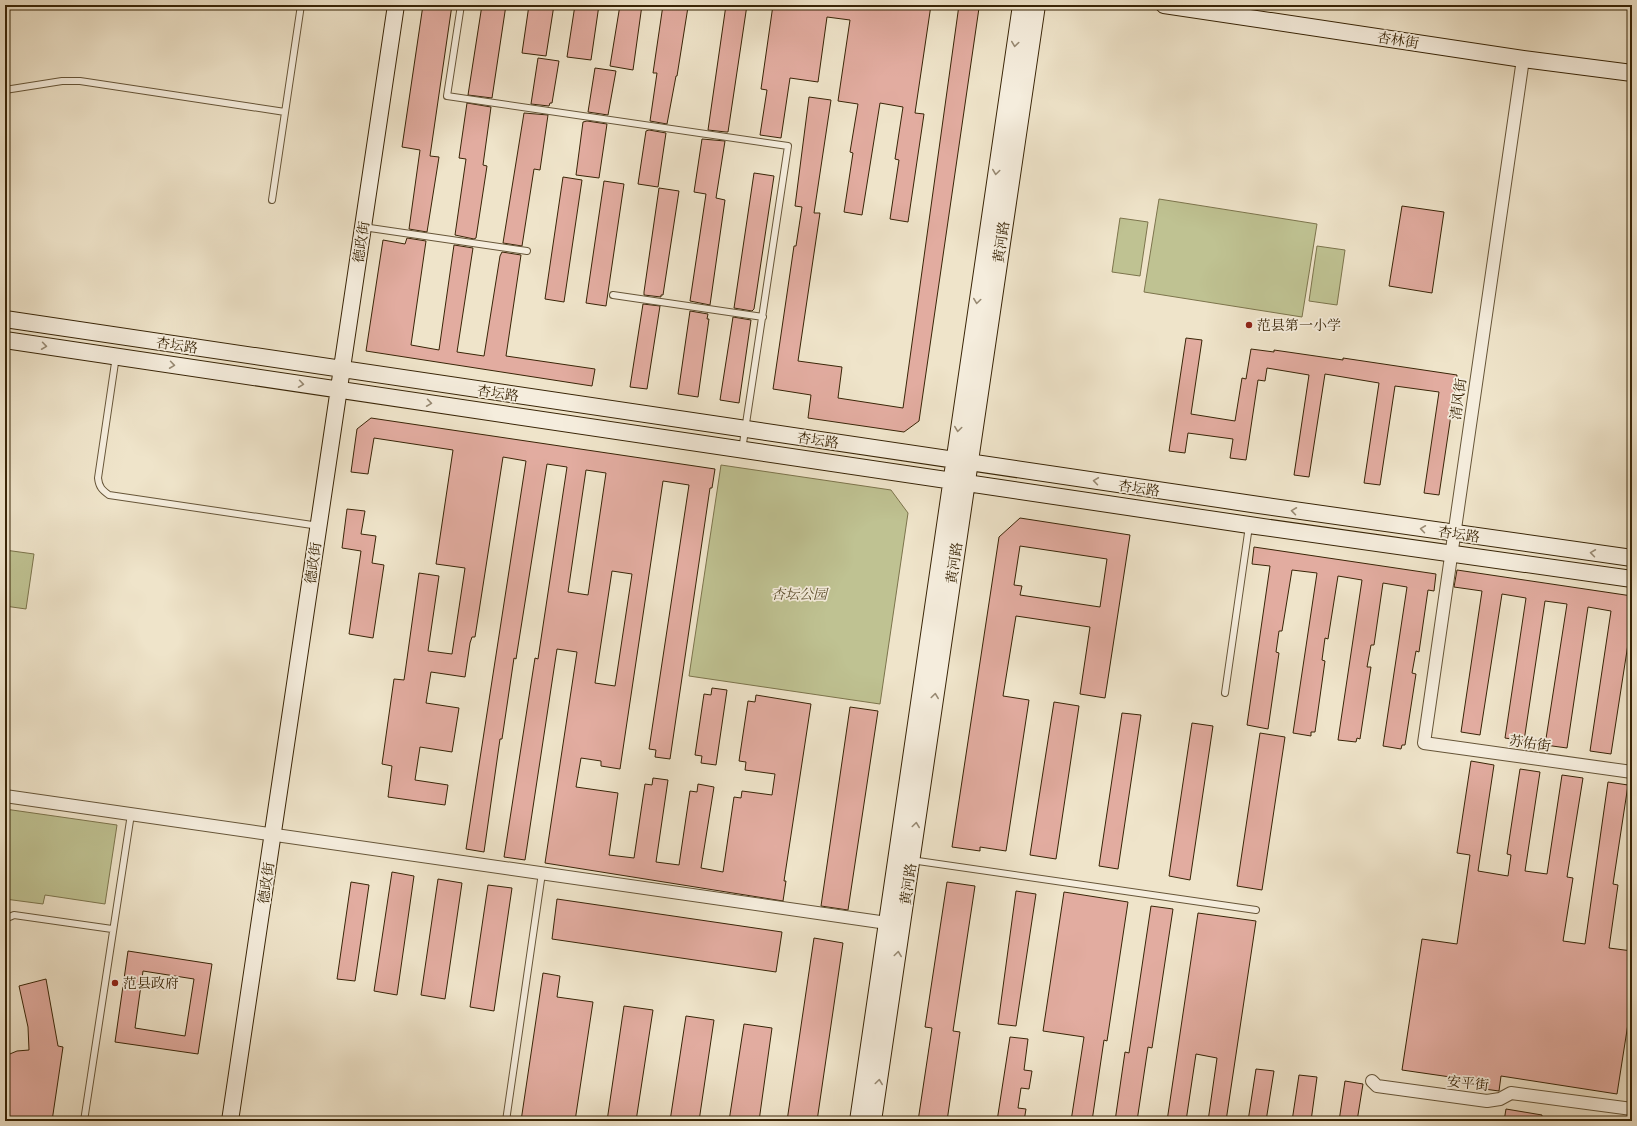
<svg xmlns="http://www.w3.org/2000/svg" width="1637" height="1126" viewBox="0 0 1637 1126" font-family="'Old Standard TT','Noto Serif SC',serif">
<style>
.green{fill:#bfc292;stroke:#7c744c}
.building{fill:#e2aca0;stroke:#392507;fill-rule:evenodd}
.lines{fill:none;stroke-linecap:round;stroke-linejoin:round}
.lane-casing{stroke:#665538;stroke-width:8}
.street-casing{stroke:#665538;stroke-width:14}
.secondary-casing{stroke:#392507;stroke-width:18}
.lane{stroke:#f5eddd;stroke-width:6}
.street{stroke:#f5eddd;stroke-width:12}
.secondary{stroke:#f5eddd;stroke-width:16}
.oneway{stroke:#978972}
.poi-dot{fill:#8f2418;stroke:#f5eddd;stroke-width:1.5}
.labels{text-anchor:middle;stroke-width:3.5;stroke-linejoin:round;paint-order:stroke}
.street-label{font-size:14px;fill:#392507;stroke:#f5eddd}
.poi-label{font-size:14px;fill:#392507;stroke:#f5eddd;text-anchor:start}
.park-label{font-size:14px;font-style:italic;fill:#5a4c2a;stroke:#f5eddd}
</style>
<rect width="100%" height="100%" fill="#efe4ca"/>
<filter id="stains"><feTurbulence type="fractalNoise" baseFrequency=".005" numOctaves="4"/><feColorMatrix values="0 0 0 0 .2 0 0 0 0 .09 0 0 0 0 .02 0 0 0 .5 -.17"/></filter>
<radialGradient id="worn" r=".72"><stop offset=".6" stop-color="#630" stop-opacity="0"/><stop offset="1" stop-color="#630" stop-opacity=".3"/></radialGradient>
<path class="green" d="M1159,199L1317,224L1302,317L1144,292Z
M1120,218L1148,222L1140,276L1112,272Z
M1317,246L1345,250L1337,305L1309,301Z
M721,465L891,490L908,513L880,704L689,676Z
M5,550L34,554L26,609L5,606Z
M5,809L117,825L105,904L45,895L43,904L5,899Z"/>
<path class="building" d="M423,5H452L430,156L439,157L427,232L409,229L420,150L402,147Z
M482,5H506L492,98L468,95Z
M529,5H554L546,56L522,53Z
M575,5H599L591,60L567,57Z
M620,5H642L633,70L610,66Z
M663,5L688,7L677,76H676L667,124L650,121L657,73H653Z
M726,5H747L728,132H726L708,130Z
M773,5H931L915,113L924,114L908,222L890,219L899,160L895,159L903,107L880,103L862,215L844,212L853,153L850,152L858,104L838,101L850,20L827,17L818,82L790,78L781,138L760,135L767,90L761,89Z
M959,5L979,8L919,421L904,432L808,418L811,395L773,389L794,246H796L802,207L795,206L809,97L831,100L814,213H820L798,361L842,367L838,398L903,408Z
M538,58L559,61L552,103H550L549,106L531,104Z
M595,68L616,71L608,115L588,112Z
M467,103L491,107L483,165L487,166L476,238L474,239L455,235L466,159L459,158Z
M524,113L548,115L540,170L534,169L522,246L503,243Z
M587,121L607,124L599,178L576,175L583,122Z
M649,130L666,133L658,187L638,184L646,131Z
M702,139L725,141L716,198L725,200L710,305L690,301L706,194L694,192Z
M754,173L774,176L754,309L752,311L734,308Z
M563,177L582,180L564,302L545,299Z
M604,181L624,184L606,306L586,303Z
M659,188L679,191L663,295H661V297L644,295V292Z
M1402,206L1444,212L1432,293L1389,286Z
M407,238L426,241L411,345L439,350L454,245L473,248L457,352L484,356L500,256L502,252L521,255L506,356L595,369L592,386L366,351L383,240L405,244Z
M643,304L660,306L647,389L630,387Z
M690,311L708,314L707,319H709L698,397L678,394Z
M733,317L751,320L739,403L720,400Z
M1186,338L1202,340L1191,414L1235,421L1242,378L1246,379L1251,349L1274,352V350L1343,360V358L1457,375L1439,495L1424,493L1439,392L1395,386L1380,485L1364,483L1379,383L1325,374L1309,477L1294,475L1309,375L1267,368L1265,381L1258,380L1246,460L1230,458L1233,439L1188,433L1185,453L1169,451Z
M371,418L715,469L712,488H710L670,759L655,757L656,750L649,749L689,485L663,481L620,769L601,766V761L581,758L576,787L618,793L609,855L634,858L645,784L652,785L653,778L668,780L656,862L679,865L690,791L697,792L698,784L714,787L701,868L723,872L734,797L741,798L742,791L772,795L775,774L745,770L746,762L739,761L748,701L755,702L756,695L811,704L784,881H786L783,901L545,863L577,652L557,649L525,860L504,857L535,658L538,659L567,467L547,464L516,659L514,658L502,739H500L484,852L466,849L526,461L503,457L475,637H472L470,643L465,677L431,672L426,703L459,708L452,752L420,747L415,780L448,785L445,805L388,797L392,766L382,764L394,679L404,680L419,573L439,576L428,651L452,654L465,568L436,564L453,450L374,438L368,474L351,472L357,429ZM586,470L606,473L588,595L568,592ZM612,571L632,574L615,686L595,683Z
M347,509L365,511L361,534L376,536L372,563L384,565L373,638L349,634L361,551L342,548Z
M1020,518L1130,535L1105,698L1080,694L1090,627L1016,616L1003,696L1029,700L1006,851L980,847V851L952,847L999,537ZM1020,546L1107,559L1100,607L1020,595L1022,586L1014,585Z
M1254,547L1436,574L1434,591L1428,590L1419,652L1416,651L1412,673L1416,674L1405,745H1402L1401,749L1383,746L1407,587L1383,583L1374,645H1371L1367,667H1371L1360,739L1357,738L1356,742L1338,740L1362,580L1338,576L1328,639L1325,638L1322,660L1325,661L1315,732H1311V736L1293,733L1317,573L1292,570L1282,631H1279L1276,652L1279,653L1268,729L1247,725L1270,566L1252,564Z
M1457,570L1632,596V618L1611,754L1590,751L1611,611L1588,607L1567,748L1545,745L1567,604L1545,601L1524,741L1505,738L1526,598L1502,594L1480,735L1461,732L1482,591L1454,587Z
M712,688L727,690L716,765L701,763L702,756L695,755L704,694L711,695Z
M1054,702L1079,706L1056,859L1030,855Z
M850,707L878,711L848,910L821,906Z
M1122,713L1141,715L1118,869L1099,866Z
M1192,723L1213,726L1190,880L1169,876Z
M1260,733L1285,737L1262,890L1237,886Z
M1471,761L1494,765L1478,871L1508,876L1511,855L1507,854L1520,769L1540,772L1525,871L1547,874L1562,775L1583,778L1567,877L1573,878L1563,941L1585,944L1608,782L1628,785L1613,884L1618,885L1609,948L1632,951V998L1617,1094L1501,1076L1499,1091L1477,1088L1478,1081L1402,1070L1422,939L1457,944L1470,855L1457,853Z
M392,872L414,876L397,995L374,991Z
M438,879L462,883L445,999L421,995Z
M351,882L369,885L355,981L337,979Z
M947,882L975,886L953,1031L960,1032L947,1121H918L932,1028L925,1027Z
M488,885L512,888L494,1011L470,1007Z
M1016,891L1036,894L1016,1026L998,1024Z
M1064,892L1128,902L1107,1041L1104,1040L1092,1121H1071L1084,1037L1043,1031Z
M557,899L782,932L776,972L552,939Z
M1151,906L1173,909L1152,1048L1148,1047L1137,1121H1115L1125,1052L1129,1053Z
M1198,913L1256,921L1226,1121H1208L1217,1058L1196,1054L1186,1121H1167Z
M814,938L843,943L817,1121H787Z
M128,951L212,964L198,1054L115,1042ZM143,971L194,979L185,1036L135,1028Z
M543,973L560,976L557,997L593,1002L575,1121H521Z
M46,979L58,1046L63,1047L52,1121H16L5,1114V1056L17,1051L29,1050L28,1027L19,986Z
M624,1006L653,1010L636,1121H607Z
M686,1016L714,1020L699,1121H670Z
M744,1024L772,1028L759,1121H729Z
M1010,1037L1028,1039L1024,1070L1032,1071L1029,1089L1021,1088L1018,1108L1026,1109L1024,1121H997Z
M1256,1069L1274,1071L1266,1121H1248Z
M1299,1075L1317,1077L1311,1121H1292Z
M1345,1081L1363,1084L1357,1121H1339Z
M1506,1109L1542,1115V1121H1504Z"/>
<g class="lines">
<defs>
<path id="lane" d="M461,5L447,96L788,146L742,450
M5,90L62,81H80L285,112
M272,200L301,5
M363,227L527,251
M613,295L763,317
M116,356L98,478C99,487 102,490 109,495L319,526
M1225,693L1249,526
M911,860L1256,910
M5,919L14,915L112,929
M84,1121L131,814
M506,1121L542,873"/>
<path id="street" d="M1523,59L1424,743L1632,772
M5,796L887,923
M1372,1081L1377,1086L1487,1101L1500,1099L1511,1093L1632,1109"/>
<path id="secondary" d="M1164,5L1523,59L1632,73
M5,319L1252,504L1632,558
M5,340L1249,525L1632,579
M230,1121L396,5
M858,1121L1021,5
M873,1121L1037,5"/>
</defs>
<use href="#lane" class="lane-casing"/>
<use href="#street" class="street-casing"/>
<use href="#secondary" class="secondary-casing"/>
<use href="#lane" class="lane"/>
<use href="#street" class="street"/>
<use href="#secondary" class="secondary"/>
</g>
<defs><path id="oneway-chevron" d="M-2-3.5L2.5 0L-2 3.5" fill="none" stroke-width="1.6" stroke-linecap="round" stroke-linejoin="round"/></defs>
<g class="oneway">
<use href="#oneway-chevron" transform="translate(1015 44) rotate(98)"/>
<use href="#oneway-chevron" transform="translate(996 172) rotate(98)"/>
<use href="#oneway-chevron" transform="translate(977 301) rotate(98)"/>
<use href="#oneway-chevron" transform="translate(44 346) rotate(8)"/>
<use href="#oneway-chevron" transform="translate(172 365) rotate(8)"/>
<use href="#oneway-chevron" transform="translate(301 384) rotate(8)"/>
<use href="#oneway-chevron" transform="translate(429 403) rotate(8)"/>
<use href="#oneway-chevron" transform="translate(958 429) rotate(98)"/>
<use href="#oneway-chevron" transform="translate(1096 481) rotate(-172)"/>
<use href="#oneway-chevron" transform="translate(1294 511) rotate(-172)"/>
<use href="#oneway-chevron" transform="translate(1423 529) rotate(-172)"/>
<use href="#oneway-chevron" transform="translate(1593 553) rotate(-172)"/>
<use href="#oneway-chevron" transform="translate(935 696) rotate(-82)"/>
<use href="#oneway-chevron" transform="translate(916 825) rotate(-82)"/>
<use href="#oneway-chevron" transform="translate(898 954) rotate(-82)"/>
<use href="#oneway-chevron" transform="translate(879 1082) rotate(-82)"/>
</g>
<g class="poi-dot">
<circle cx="1249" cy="325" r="4"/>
<circle cx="115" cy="983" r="4"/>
</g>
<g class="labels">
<g class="street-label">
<text transform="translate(1398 40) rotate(9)" y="5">杏林街</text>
<text transform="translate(361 242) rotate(-81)" y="5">德政街</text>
<text transform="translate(1001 242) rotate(-82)" y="5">黄河路</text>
<text transform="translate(177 345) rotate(8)" y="5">杏坛路</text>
<text transform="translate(498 393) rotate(8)" y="5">杏坛路</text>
<text transform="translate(1458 399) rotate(-82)" y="5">清风街</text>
<text transform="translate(818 440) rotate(8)" y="5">杏坛路</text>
<text transform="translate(1139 488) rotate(8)" y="5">杏坛路</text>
<text transform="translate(1459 534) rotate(8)" y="5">杏坛路</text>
<text transform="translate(313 563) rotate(-82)" y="5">德政街</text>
<text transform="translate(954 563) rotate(-82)" y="5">黄河路</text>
<text transform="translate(1530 743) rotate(8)" y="5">苏佑街</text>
<text transform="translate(266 883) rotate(-82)" y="5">德政街</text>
<text transform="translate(908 884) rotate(-82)" y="5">黄河路</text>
<text transform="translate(1468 1083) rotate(6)" y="5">安平街</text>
</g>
<g class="poi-label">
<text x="1257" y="330">范县第一小学</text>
<text x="123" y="988">范县政府</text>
</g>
<g class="park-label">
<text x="799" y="599">杏坛公园</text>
</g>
</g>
<rect width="1637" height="1126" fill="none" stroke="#efe4ca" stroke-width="20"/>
<rect x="6" y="6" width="1625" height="1114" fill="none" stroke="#392507" stroke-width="2"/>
<rect x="10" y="10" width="1617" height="1106" fill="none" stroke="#392507"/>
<rect width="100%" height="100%" filter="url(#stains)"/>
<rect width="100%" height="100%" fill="url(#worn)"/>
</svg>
